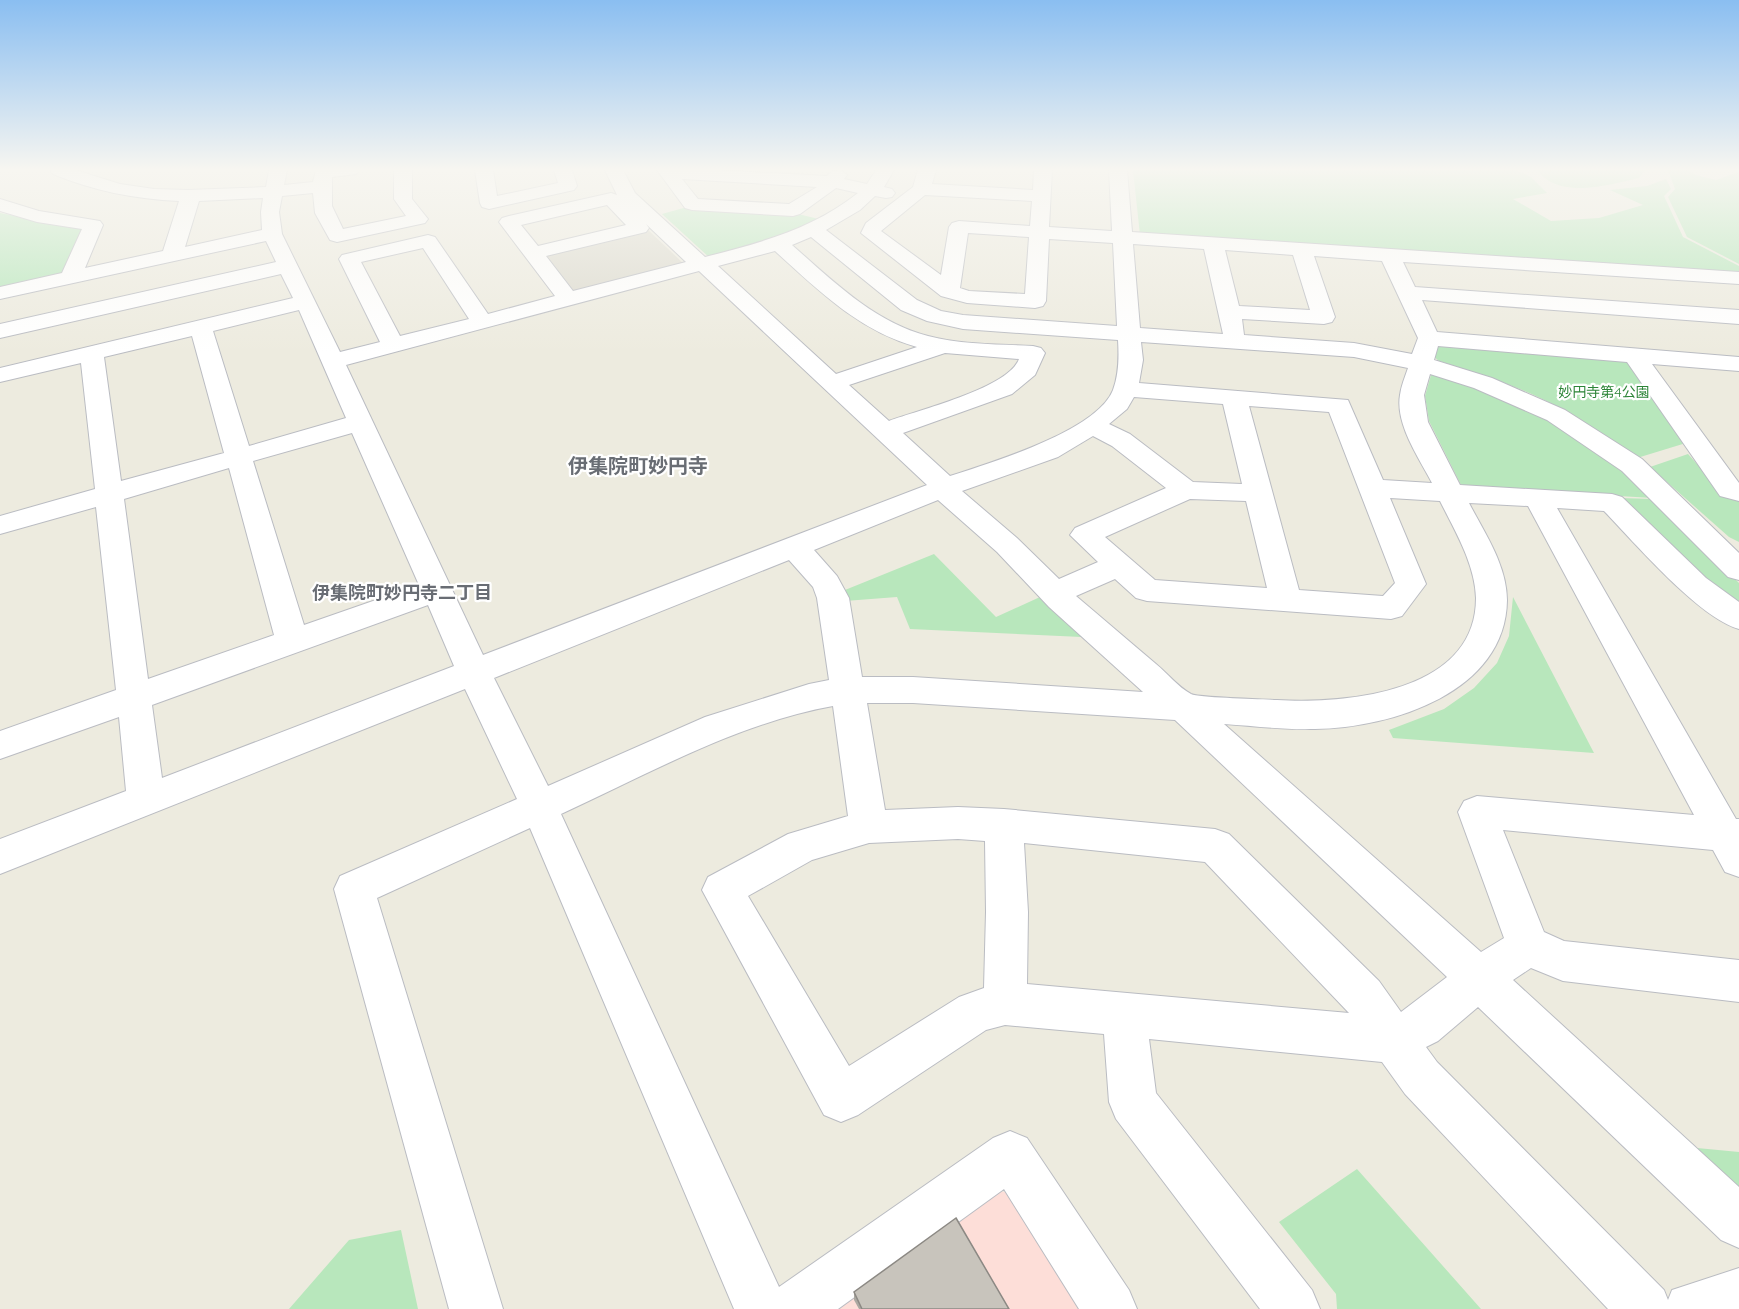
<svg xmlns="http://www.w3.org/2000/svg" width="1739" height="1309" viewBox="0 0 1739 1309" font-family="Quicksand,'Noto Sans JP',sans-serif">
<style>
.education{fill:#dcdace}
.medical{fill:#fdded8}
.green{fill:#b8e7bc}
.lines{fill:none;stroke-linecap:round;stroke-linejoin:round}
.minor-casing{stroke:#babcc2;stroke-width:2}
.minor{fill:#fff;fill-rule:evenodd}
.wall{fill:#aca9a2}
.building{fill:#c8c4bc;stroke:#8c8984;stroke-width:1.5}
.labels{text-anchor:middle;stroke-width:4.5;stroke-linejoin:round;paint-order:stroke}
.far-park-label{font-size:14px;fill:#2d8538;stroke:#fff}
.neighbourhood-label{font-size:18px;font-weight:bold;fill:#696d74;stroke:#fff}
.quarter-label{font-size:20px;font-weight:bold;fill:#696d74;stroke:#fff}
</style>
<rect width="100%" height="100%" fill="#edebdf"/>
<path class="education" d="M647,229L685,265L584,291L573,290L544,257L551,252Z"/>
<path class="medical" d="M986,1188L1022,1196L1094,1309H820Z"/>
<path class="green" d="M1133,170H1516L1531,177L1547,193L1513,199L1551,221L1599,218L1643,205L1610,190L1647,186L1666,179L1671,189L1664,196L1683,237L1739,266V274L1140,235Z
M1537,170H1645L1639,178C1608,185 1559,200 1537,170Z
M1668,170H1688L1696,175L1716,180L1739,172V264L1687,237L1668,197L1675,189Z
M687,207L798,214L823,220L805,229L711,259L662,214Z
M0,213L85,229L64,274L0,290Z
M1435,345L1612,356L1628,363L1686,443L1637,458C1611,440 1584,421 1556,406C1519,386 1479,374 1439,361L1433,356Z
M1439,374C1467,385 1498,394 1525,408C1573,432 1614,462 1653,498L1462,487L1429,421L1425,396L1431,375Z
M1688,454L1724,494L1739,500V542L1729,537L1650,467Z
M1619,498L1654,499L1739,583V608L1679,558Z
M934,554L996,617L1040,597L1082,637L910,629L897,597L845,601L840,592Z
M1513,597L1594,753L1393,738L1389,730L1444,709L1474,688L1497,663L1509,636Z
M1697,1148L1739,1152V1188Z
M1357,1169L1481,1309H1337L1336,1294L1279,1222Z
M401,1230L418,1309H289L349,1240Z"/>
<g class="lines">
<defs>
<path id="minor" d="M50,170H75L120,184L154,189L188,190L266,187L269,170H287L284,185L313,182L316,170H359L356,174L332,177V206L343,229L406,216L394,199V170H412V199L428,219L425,223L337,242L330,240L315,213L313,193L282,196L279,212L282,234L340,352L380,342L339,259L342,255L428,235L435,237L488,314L555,296L499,222L502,218L509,216L611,193L617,195L605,170H623L635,193L705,257C760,243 813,229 858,193L836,188L800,214L793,216L692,210L685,208L657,170H713L827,176L832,171L840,170L847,175L844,179L867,184L876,170H894L884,187L892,189L895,193L892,197L886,198L875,196L860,210L826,230L917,300L941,311L963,315L1117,326L1113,243L1049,239L1046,301L1043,306L1035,308L967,303L941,296L861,233L866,223L913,187L918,170H936L932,184L1033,190L1034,170H1052L1049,227L1112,231L1109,170H1127L1132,232L1739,272V284L1403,262L1415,287L1739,310V324L1422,300L1437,332L1739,357V371L1652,364L1739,483V501L1720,496L1627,362L1438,346L1434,360L1492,378L1565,410L1642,459L1739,553V580L1728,577L1622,471L1547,420L1474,388L1430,374L1424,395L1428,422L1460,485L1612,494L1622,497L1706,578L1739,602V629C1699,618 1635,543 1604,511L1557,508L1736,819H1739V877L1725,872L1713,850L1503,830L1544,932L1564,941L1739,960V1002L1563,981L1531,968L1513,980L1739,1187V1248L1721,1240L1478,1007L1438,1041L1426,1047L1437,1062L1664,1290L1668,1300L1672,1290L1739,1268V1309H1608L1405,1094L1382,1062L1149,1039L1156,1093L1312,1290L1320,1309H1260L1116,1119L1109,1102L1104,1034L1005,1025L986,1030L858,1115L841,1122L824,1115L702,890L708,877L788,834L848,816L833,706C738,723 648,774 561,814L779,1287L993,1138L1010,1131L1027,1138L1129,1290L1137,1309H1079L1004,1189L838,1309H734L530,828L377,898L503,1309H449L334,889L340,876L517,799L465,689L0,874V839L126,791L119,717L0,759V731L116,690L96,507L0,534V516L95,489L81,363L0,382V368L293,298L281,274L0,338V324L276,262L266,241L0,299V287L62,273L82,229L37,222L0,211V199L39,211L100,221L103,225L85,268L163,251L179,201C135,199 94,191 53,174ZM682,179L817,187L789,204L698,199ZM925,195L1032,201L1030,226L959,221L952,223L949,227L941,275L881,231ZM263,198L261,212L262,230L185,247L199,201ZM607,205L626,225L538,246L521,225ZM646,224L686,262L573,291L546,256L646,232L649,228ZM968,233L1029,237L1025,294L969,291L960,288ZM811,237L901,310L927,321L963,329L1118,340C1119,356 1119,374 1113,390C1097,431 990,463 950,476L903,433L1012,394L1035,375L1045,353L1041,348L1033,346C999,344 962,345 928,336C874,322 833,281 792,245ZM1133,244L1204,249L1223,334L1140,328ZM423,248L469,319L400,336L361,262ZM1225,250L1293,255L1310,310L1239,306ZM775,251C818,290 859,331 917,347L836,374L718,266ZM1314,256L1382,261L1418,338L1412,354L1354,343L1244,335L1242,319L1324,324L1332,322L1335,317ZM699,271L927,485L483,655L346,365ZM299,310L346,418L249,446L213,331ZM192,336L224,453L121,481L104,357ZM1141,342L1354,357L1408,368C1405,377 1401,386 1400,395C1395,424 1419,458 1432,483L1383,480L1348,400L1139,383L1143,360ZM945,353L1019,359C1009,388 919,410 889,421L849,385ZM1134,397L1223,404L1242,484L1193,482L1130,434L1109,424L1127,409ZM1249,406L1329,412L1395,583L1383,596L1299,590ZM352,433L419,585L304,625L253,461ZM1093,436L1112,446L1166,488L1075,528L1070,535L1098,562L1059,579L1017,538L962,491L1058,457ZM229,468L274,635L148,679L124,499ZM1390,498L1440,501C1455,531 1475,564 1476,598C1476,693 1346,704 1277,700C1263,699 1199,698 1191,694C1178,687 1167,673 1156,664C1129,641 1103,619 1076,596L1115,579L1136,598L1147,601L1391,619L1402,616L1426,584ZM1190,499L1246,501L1267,588L1155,580L1105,537ZM938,500L997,552L1049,607L1143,692L913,677H862L849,598L837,576L814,550ZM1469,503L1528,506L1694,815L1477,796L1464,801L1458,812L1504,938L1481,952L1224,724C1254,726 1285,730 1315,729C1392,728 1506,692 1507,600C1507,565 1484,532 1469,503ZM789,560L813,587L817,598L829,680L809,684L705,717L548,786L494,678ZM428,605L454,666L162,778L152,705ZM867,703H913L1175,720L1447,977L1401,1012L1379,981L1229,834L1215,829L1004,809L958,807L885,810ZM958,839L985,841L986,912L984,988L959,997L849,1066L748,896L812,860L869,843ZM1024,843L1205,862L1349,1013L1027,984L1028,912Z
M475,170H493L497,196L558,183L554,170H572L577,186L574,190L489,209L482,207L480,203Z"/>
</defs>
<use href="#minor" class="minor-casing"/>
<use href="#minor" class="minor"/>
</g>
<path class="wall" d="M854,1292L1009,1309H859L854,1300Z"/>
<path class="building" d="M956,1218L1009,1309H862L854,1292Z"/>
<linearGradient id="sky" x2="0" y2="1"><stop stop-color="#8abef1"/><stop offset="0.48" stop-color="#f7f6f1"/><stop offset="1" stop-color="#f7f6f1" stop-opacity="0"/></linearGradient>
<rect width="1739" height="353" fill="url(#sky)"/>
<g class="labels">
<g class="far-park-label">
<text x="1604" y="397">妙円寺第4公園</text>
</g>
<g class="neighbourhood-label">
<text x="402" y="599">伊集院町妙円寺二丁目</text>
</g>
<g class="quarter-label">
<text x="638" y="473">伊集院町妙円寺</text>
</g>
</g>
</svg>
